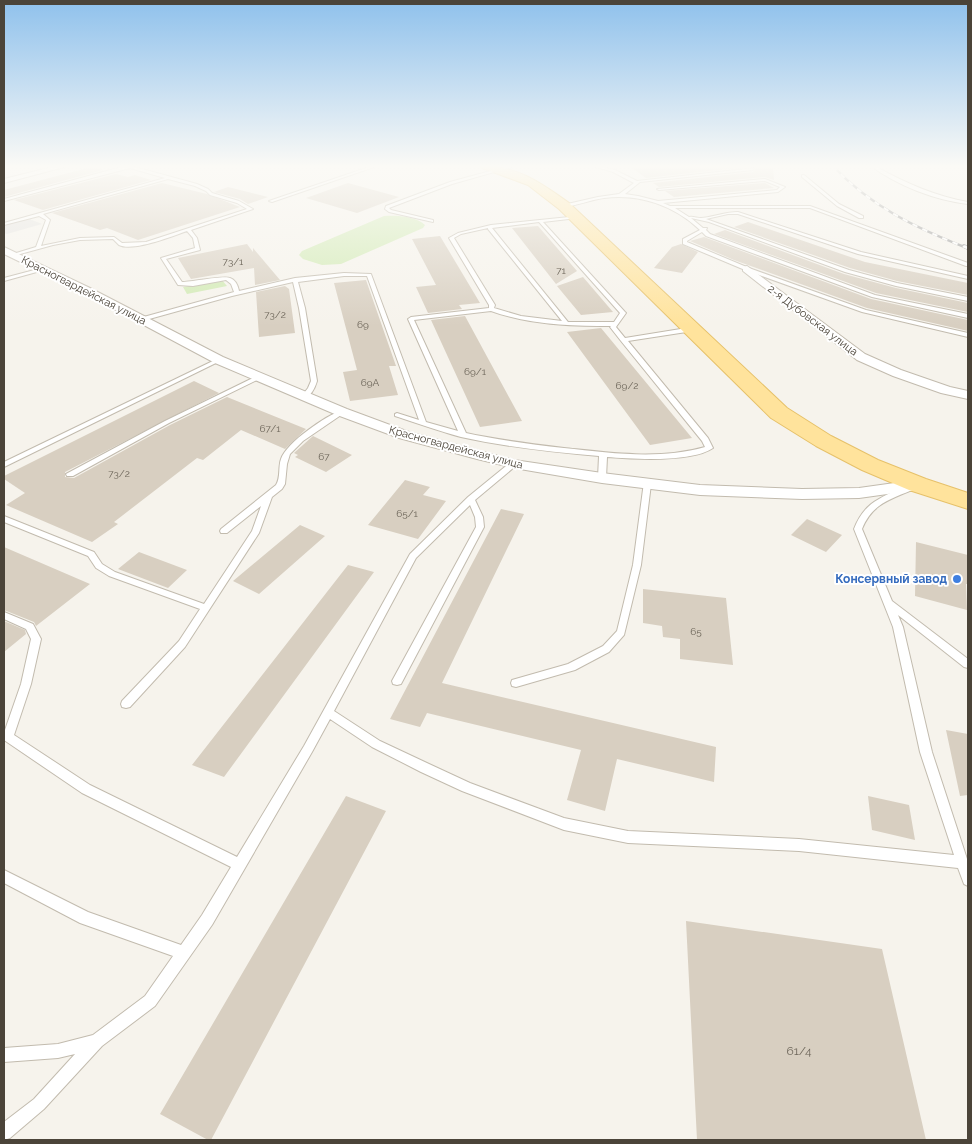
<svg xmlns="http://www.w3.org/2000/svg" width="972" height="1144" viewBox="0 0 972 1144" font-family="Raleway,sans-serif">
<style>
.green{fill:#d2eab5}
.parking{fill:#e5e3e0}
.building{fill:#d8cfc1}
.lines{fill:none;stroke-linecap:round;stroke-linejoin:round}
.lane-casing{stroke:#c2bbae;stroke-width:2}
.street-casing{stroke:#c2bbae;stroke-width:2}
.primary-casing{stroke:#e6c16a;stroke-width:2}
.lane{fill:#fff;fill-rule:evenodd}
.street{fill:#fff;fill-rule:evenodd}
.primary{fill:#ffe39c;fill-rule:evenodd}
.rail-far1-casing{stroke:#9a9a9a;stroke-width:2.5}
.rail-casing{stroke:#9a9a9a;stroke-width:4}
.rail-far1{stroke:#fff;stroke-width:2;stroke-dasharray:5.5;stroke-linecap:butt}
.rail{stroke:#fff;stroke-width:2.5;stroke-dasharray:7;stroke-linecap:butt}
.shop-dot{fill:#3f7fe0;stroke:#fff;stroke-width:2}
.labels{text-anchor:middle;stroke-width:4;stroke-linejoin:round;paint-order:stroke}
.number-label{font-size:10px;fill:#6e675b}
.far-street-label{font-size:11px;fill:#4b4439;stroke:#fff}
.shop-label{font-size:12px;font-weight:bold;fill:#366cbe;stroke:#fff;text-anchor:end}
.near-number-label{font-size:12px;fill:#6e675b}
</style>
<rect width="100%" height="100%" fill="#f6f3ec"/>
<path class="green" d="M384,216C396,215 416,216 425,225L423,228L341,264L322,265L303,259L299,255L302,251Z
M222,280L227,286L187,294L183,287Z"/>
<path class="parking" d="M27,218L42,224L7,234L4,233V224Z"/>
<path class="building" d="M629,166H773L774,180L765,177L659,187L653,183L753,172L756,168L754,166L646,178Z
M91,167L103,170L4,197V190Z
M116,174L128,177L135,175L151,180L43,210L14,200Z
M162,183L207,194L240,207L138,240L107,228L100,230L52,213Z
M348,183L399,197L357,213L306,198Z
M765,183L774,188L674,197L665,191Z
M228,187L268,197L248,204L240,199L214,192Z
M748,222L865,262L968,283V295L897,281L850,268L734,227Z
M538,226L577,271L556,284L512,228Z
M725,230L844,274L896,288L968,303V312L876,293L714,234Z
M440,236L480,303L459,305L462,309L428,313L416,287L436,285L412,239Z
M704,237L871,299L968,320V331L867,308L734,260L690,241Z
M247,244L253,252V248L280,280L255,285L254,268L191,279L178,258Z
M681,244L698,252L682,273L654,268L672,247Z
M583,277L613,312L581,315L557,286Z
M366,280L396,366H389L398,395L350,401L343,372L357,370L334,283Z
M285,286L289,289L295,333L259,337L256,292Z
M465,316L522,421L480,427L431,320Z
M601,328L692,438L650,445L567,332Z
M194,381L219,393L65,472V477L74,478L170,425L227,397L306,429L285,449L241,430L203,460L197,458L114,522L118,524L92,542L6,505L25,493L4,479V476Z
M313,436L352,455L326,472L295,457L298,455L294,453Z
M405,480L430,487L423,495L446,501L418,539L368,525Z
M501,509L524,514L442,683L716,747L714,782L617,759L605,811L567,800L581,750L427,713L420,727L390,719Z
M807,519L842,535L826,552L791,535Z
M300,525L325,536L259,594L233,581Z
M916,542L968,555V584H966L967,610L915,596Z
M4,547L90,584L36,626L34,622L4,610Z
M139,552L187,570L168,588L118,569Z
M348,565L374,572L224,777L192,765Z
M643,589L726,598L733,665L680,659V639L663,637L662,626L643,623Z
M4,621L25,630L26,634L4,652Z
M946,730L968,734V795L960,796Z
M346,796L386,811L211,1140H208L160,1114Z
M868,796L909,805L915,840L872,830Z
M686,921L882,949L926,1140H697Z"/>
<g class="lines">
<defs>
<path id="lane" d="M125,166H131L197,184L208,189L212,193L239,201L253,209L191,230L197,238L200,250L166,259L182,282C191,282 225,275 230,278C236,280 238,286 239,291L295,278L344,273L371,274L426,422L458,431L408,319L411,317L489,308V305L449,238L458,233L491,225L579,216L577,218L543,222L625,312L626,313L616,327L625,338L693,327L696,329L693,331L628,341L708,438L713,448C691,463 633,459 607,457L606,478L602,480L598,478L599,456C553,452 506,447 461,437C439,431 417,423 395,416V414L397,413L419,420L367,276H344L298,282L305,308L317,381C315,388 311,396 304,399L301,397L308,388L311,381L299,308L293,282L232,296L142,321L140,320V318L234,292L231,284L226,280L193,286L178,285L161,258L195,248L193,238L187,231C173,236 133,252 119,245C117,243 115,241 113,239L80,240L53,245L13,256V254L36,247L46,220L39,216L4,225V223L165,178L130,168L4,201V199ZM168,179L195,186L206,191L210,195L237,203L247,209L146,242L122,243L114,237L80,238L41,246L50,220L43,214ZM539,222L620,313L614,322H568L492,228ZM488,228V229L562,321L521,316L494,308L495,305L454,238L461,234ZM491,311C530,325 570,326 611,326L610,327L621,341L702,441L705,447C659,460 611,453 564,448C531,444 498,440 466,433L414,320Z
M372,166H377L272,202L269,201Z
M509,166H515L452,184L389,208L391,210L433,220V222L389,212L385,209L386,206L450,182Z
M593,166H599L615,170L637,181L754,168L753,170L640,182L625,194L638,196L658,201L777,190L780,187L765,181L659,190L657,189L765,179L785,187L778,192L663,203L670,206H810L968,263V266H966L810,208H675L689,217C693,216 697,218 701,218C713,217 725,212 738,212L861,252L968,276V279L858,254L738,214H728L706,219L849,270L897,283L968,297V301L896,286L845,272L709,222L691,218L703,228H707L706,230L710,234L875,295L968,314V318L872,297L706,236L702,232L687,241V242L749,268L866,310L968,333V337L862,312L745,270L683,244V239L700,230C675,206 639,193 604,198C590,200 576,206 563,207V205L598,197L619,194L634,183L613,172Z
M871,166H875C905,183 935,196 968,202V204C935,200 898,186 871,166Z
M802,175H804L839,204L863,216V218H859L837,206L802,177Z
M42,268L44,269V270L4,281V278Z
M217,359L222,360L4,467V462Z
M259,375L261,376V378L169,423L73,476H67L66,474L165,421Z
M342,410L345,412L344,413L303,441L290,454L287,464L285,484L282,489L272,497L259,533L185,647L130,707L126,708L122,707L121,704L122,701L179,641L200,609L109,576L96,568L88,556L4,522V516L94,552L102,564L115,572L204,604L252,531L261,506L227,533H221L220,531L221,529L276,485C281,477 278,467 281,459C287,442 326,416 342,410Z
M511,462H514L518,464L475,500L483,517L484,527L401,684L397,685L393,684L392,681L476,527L475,517L470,505L416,558L334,711L380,741L429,764L470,783L564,818L628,831L799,839L954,855L920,752L893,627L854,529C863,506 875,500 897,490C902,488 906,486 912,486L913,488L912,490C889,500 872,504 862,529L892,601L968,659V668L964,667L898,615L903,627L932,752L968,862V886L964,884L958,868L799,851L628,843L564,830L462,791L421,772L372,747L330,719L312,752L212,925L155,1006L102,1046L44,1109L10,1138L4,1140V1122L34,1099L75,1054L58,1058L4,1062V1048L58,1044L93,1035L145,996L173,956L80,923L4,883V870L88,912L181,945L202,915L231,867L82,793L4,740V729L5,730L21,684L31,639L26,629L4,619V612L33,624L41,639L31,684L14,735L90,785L237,857L304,746L410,554L468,497Z
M644,482H647L651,484L641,565L624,635L609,652L575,670L516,687L512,686L511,683L512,680L568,664L603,646L617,631L633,565Z"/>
<path id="street" d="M56,166H68L4,183V179Z
M4,247L90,288L223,357L347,409L409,432L487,453L514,460L602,473L700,485L802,489L859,488L916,480L921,482L924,485L921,488L916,490L859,498L802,499L700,495L602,483L514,468L477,459L399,438L337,415L215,363L82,292L4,254Z
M747,266L865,354L901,370L950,387L968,391V399L941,393L893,376L857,360L743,271V267Z"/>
<path id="primary" d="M480,166C516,165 541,183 569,203L787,408L831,436L878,460L926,479L968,493V509L909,490L862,470L816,446L771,418L559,209L528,185L482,168Z"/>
</defs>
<use href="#lane" class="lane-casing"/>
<use href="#street" class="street-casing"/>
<use href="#primary" class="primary-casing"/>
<use href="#lane" class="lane"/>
<use href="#street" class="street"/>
<use href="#primary" class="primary"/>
<defs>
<path id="rail-far1" d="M833,166C870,206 916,228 967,248"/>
<path id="rail" d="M964,246L968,248"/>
</defs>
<use href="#rail-far1" class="rail-far1-casing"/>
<use href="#rail" class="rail-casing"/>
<use href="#rail-far1" class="rail-far1"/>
<use href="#rail" class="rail"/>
</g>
<linearGradient id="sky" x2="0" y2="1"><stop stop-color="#8fc1ec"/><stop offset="0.51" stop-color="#fbfaf6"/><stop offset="1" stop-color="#fbfaf6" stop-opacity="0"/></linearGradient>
<rect width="972" height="326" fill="url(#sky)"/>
<circle class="shop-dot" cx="957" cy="579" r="5"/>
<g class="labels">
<g class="number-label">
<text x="233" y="265">73/1</text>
<text x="561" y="274">71</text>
<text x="275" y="318">73/2</text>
<text x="363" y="328">69</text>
<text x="475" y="375">69/1</text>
<text x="370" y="386">69А</text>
<text x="627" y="389">69/2</text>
<text x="270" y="432">67/1</text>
<text x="324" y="460">67</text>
<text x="119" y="477">73/2</text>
<text x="407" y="517">65/1</text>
<text x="696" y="635">65</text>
</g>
<g class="far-street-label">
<text transform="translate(84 290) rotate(27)" y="4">Красногвардейская улица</text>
<text transform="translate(813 320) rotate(37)" y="4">2-я Дубовская улица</text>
<text transform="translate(456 447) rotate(15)" y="4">Красногвардейская улица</text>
</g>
<g class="shop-label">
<text x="947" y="583">Консервный завод</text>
</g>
<g class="near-number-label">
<text x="799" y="1055">61/4</text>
</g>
</g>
<rect width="972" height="1144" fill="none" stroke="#4b4439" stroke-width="10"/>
</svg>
